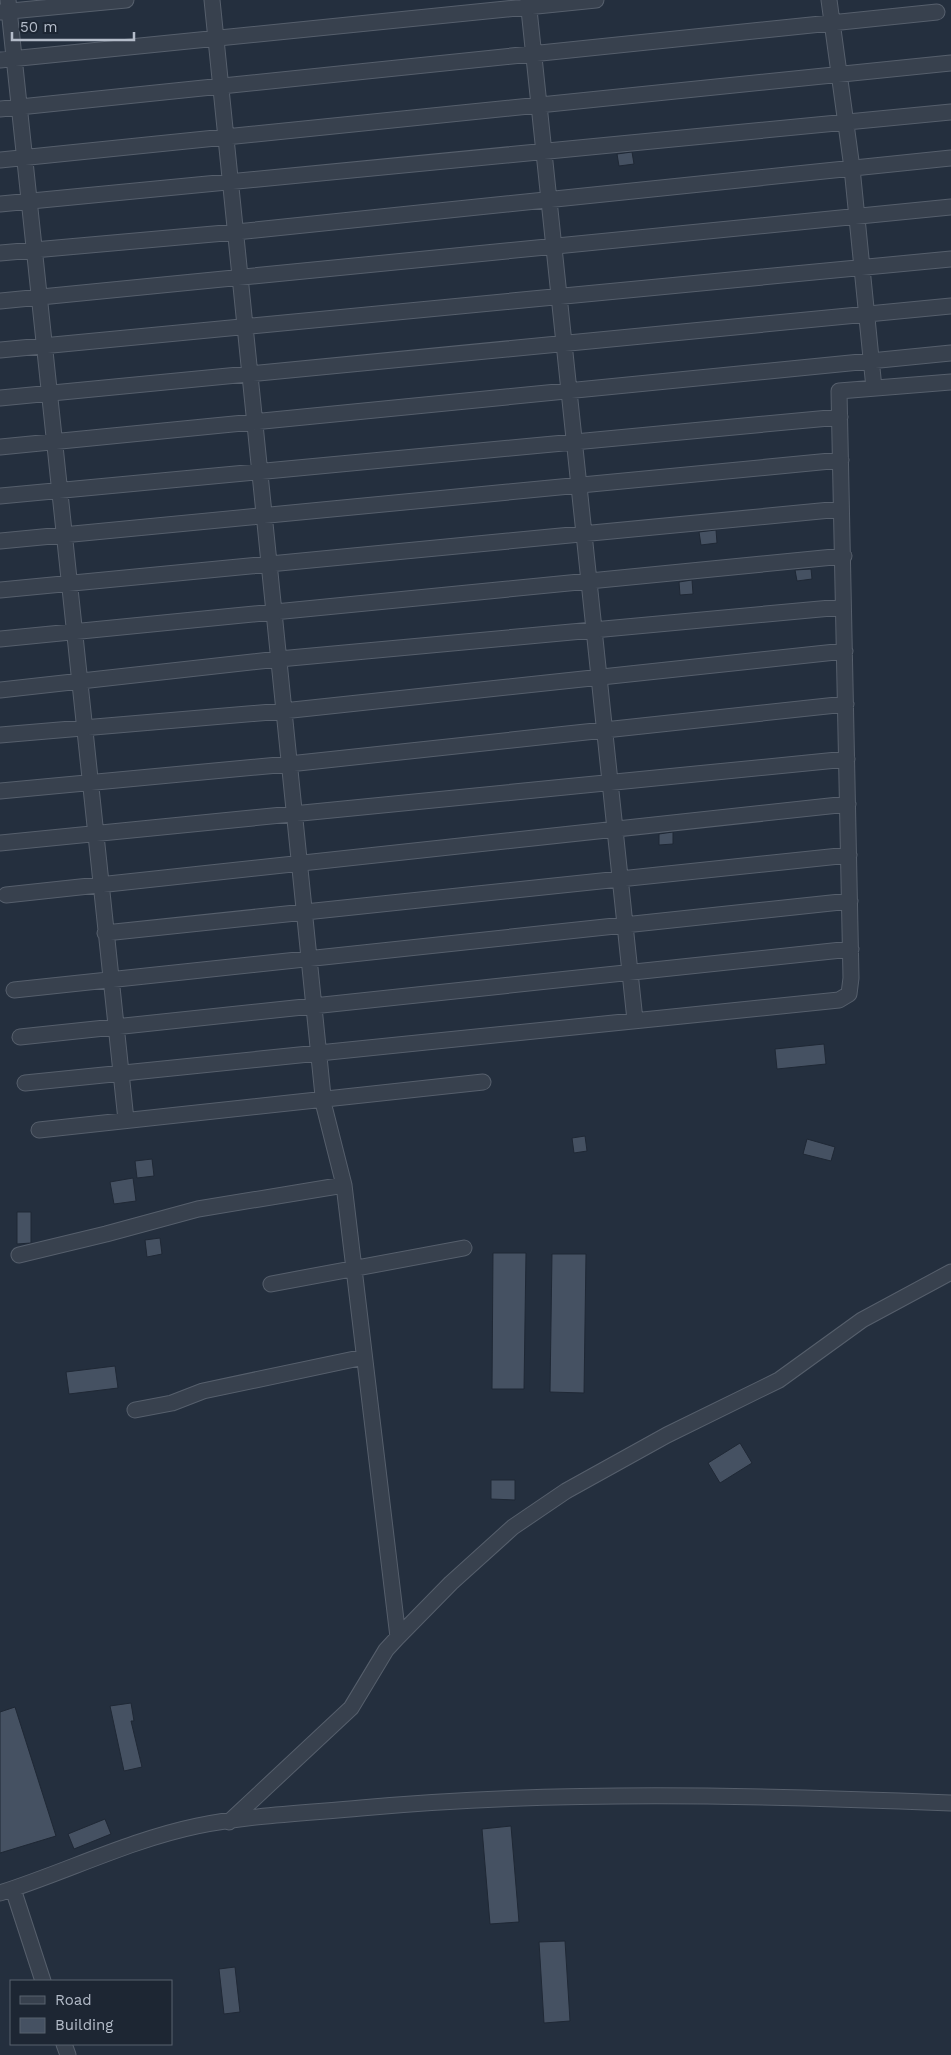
<svg xmlns="http://www.w3.org/2000/svg" width="951" height="2055" viewBox="0 0 951 2055" font-family="'Work Sans',sans-serif">
<style>
.building{fill:#455162;stroke:#1f2835}
.lines{fill:none;stroke-linecap:round;stroke-linejoin:round}
.minor-casing{stroke:#565f6c;stroke-width:17}
.minor{stroke:#38414e;stroke-width:15}
</style>
<rect width="100%" height="100%" fill="#242f3e"/>
<path class="building" d="M632,152L634,164L619,166L617,154Z
M716,530L717,543L701,545L699,532Z
M811,569L812,579L797,581L795,570Z
M692,580L693,594L680,595L679,582Z
M673,832V844L659,845V834Z
M824,1044L826,1064L777,1069L775,1049Z
M585,1136L587,1151L574,1153L572,1138Z
M807,1139L835,1147L831,1161L803,1154Z
M152,1159L154,1176L137,1178L135,1161Z
M133,1178L136,1201L114,1204L110,1182Z
M17,1212H31V1243L17,1244Z
M160,1238L162,1254L147,1257L145,1240Z
M493,1253H526L524,1389H492Z
M552,1254H586L584,1393L550,1392Z
M115,1366L118,1388L69,1394L66,1372Z
M740,1443L752,1463L720,1483L708,1463Z
M491,1480H515V1500L491,1499Z
M131,1703L134,1721H131L142,1767L124,1771L110,1706Z
M15,1707L56,1836L0,1853V1712Z
M105,1819L111,1834L74,1849L68,1834Z
M511,1826L519,1922L490,1924L482,1829Z
M565,1941L570,2021L544,2023L539,1942Z
M235,1967L240,2012L224,2014L219,1969Z"/>
<g class="lines">
<defs>
<path id="minor" d="M8,0L126,1120
M212,0L324,1106L344,1185L398,1637
M528,0L635,1020
M829,0L852,168L874,388
M0,12L126,0
M0,60L596,0
M0,109L937,12
M0,160L951,63
M0,204L951,112
M0,253L236,232L951,158
M0,301L951,207
M0,350L951,259
M0,398L951,306
M0,447L951,353
M0,496L840,417
M0,541L841,460
M0,590L841,509
M0,639L844,556
M0,690L279,659L842,607
M0,735L283,711L845,651
M0,791L289,764L846,704
M0,843L847,759
M6,895L848,804
M105,933L849,855
M14,990L850,901
M20,1037L851,949
M25,1083L839,1000L849,994L851,978L839,391L951,382
M39,1130L483,1082
M19,1255L106,1234L198,1209L344,1185
M271,1284L464,1248
M135,1410L172,1403L203,1391L364,1357
M229,1822L351,1708L386,1650L398,1637L451,1583L513,1527L566,1491L667,1435L779,1380L862,1320L951,1272
M13,1889L43,1981
M0,1893C66,1872 130,1840 197,1826C251,1815 307,1813 361,1808C557,1790 754,1795 951,1803
M64,2044L68,2055"/>
</defs>
<use href="#minor" class="minor-casing"/>
<use href="#minor" class="minor"/>
</g>
<rect x="10" y="1980" width="162" height="65" fill="#1d2633" stroke="#59626f"/>
<rect x="20" y="1996" width="25" height="8" fill="#38414e" stroke="#59626f"/>
<text x="55" y="2005" font-size="15" fill="#b4bcc9">Road</text>
<rect x="20" y="2018" width="25" height="15" fill="#455162" stroke="#59626f"/>
<text x="55" y="2030" font-size="15" fill="#b4bcc9">Building</text>
<path d="M12 32v8h122v-8" fill="none" stroke="#b4bcc9" stroke-width="2.5"/>
<text x="20" y="32" font-size="15" fill="#b4bcc9" stroke="#1d2633" stroke-width="4" paint-order="stroke">50 m</text>
</svg>
